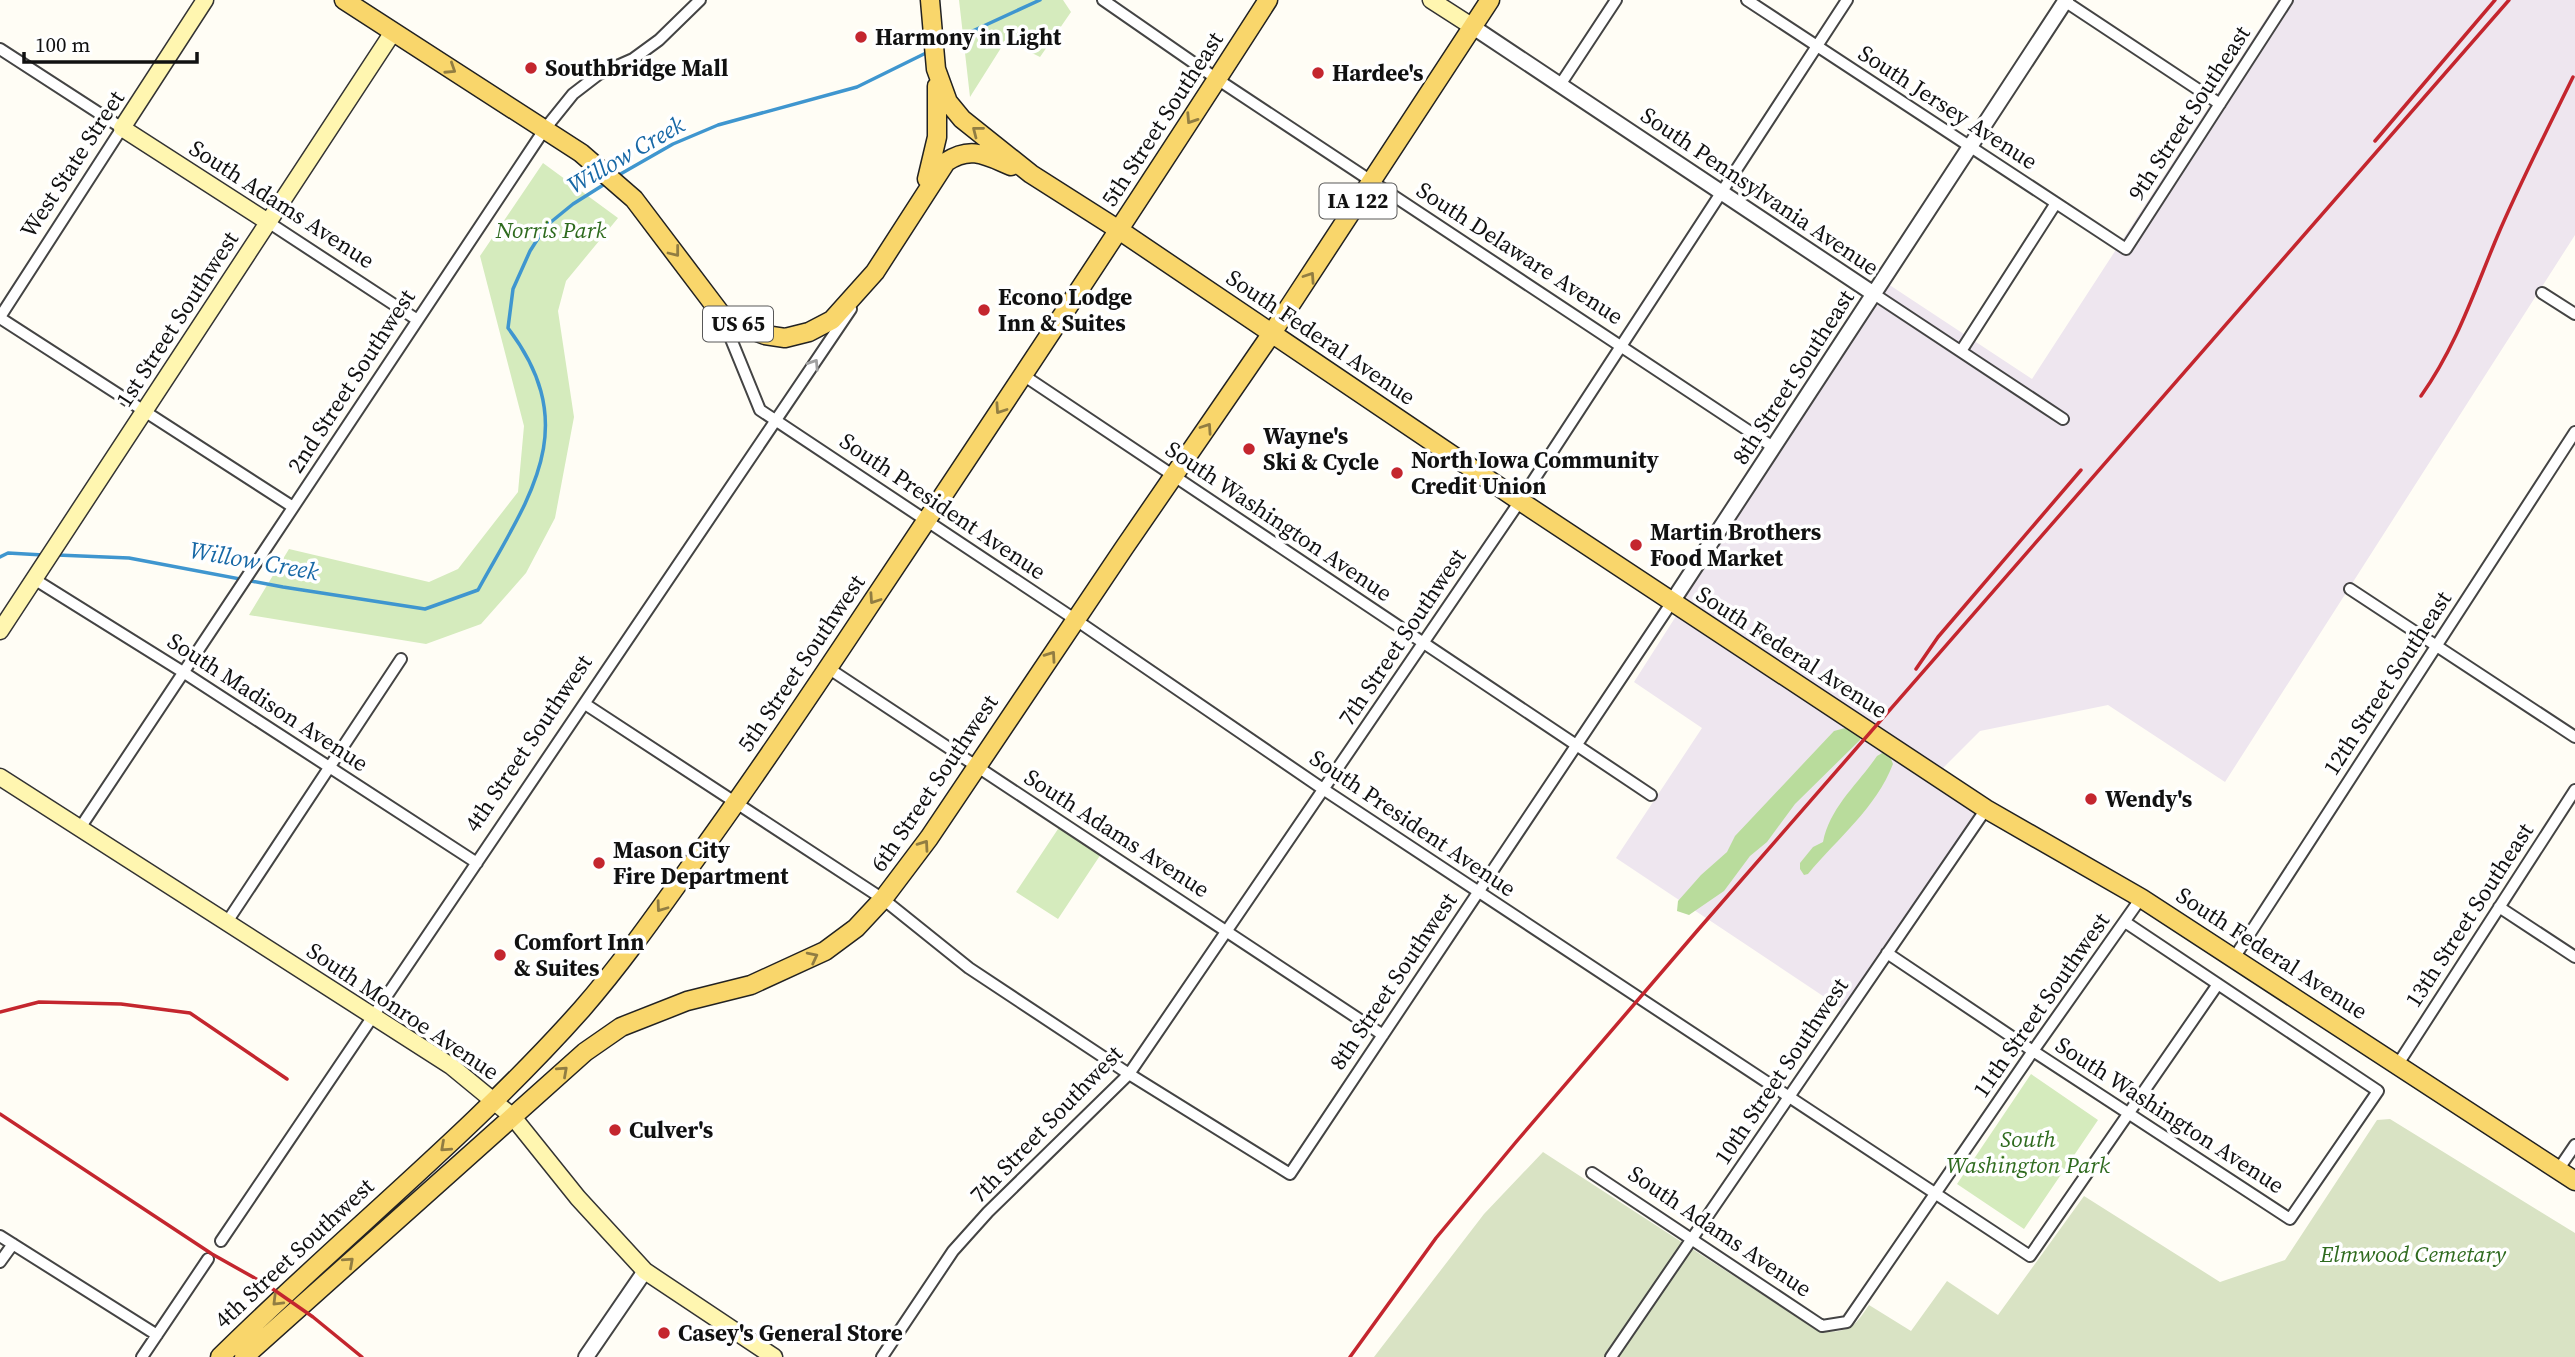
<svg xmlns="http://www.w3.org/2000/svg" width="2575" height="1357" viewBox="0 0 2575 1357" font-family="'Source Serif 4',serif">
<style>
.industrial{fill:#eee6ef}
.green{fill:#d5ebbd}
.forest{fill:#b9dc9c}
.cemetery{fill:#d9e3c4}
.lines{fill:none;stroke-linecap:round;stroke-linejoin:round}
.stream{stroke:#3f96cf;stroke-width:3.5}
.minor-casing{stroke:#444;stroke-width:14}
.tertiary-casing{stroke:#444;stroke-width:18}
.secondary-casing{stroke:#333;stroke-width:19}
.primary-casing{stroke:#222;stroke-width:21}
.minor{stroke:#fff;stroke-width:10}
.tertiary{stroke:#fff;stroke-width:14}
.secondary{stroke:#fff6b0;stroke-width:16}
.primary{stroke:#f9d66b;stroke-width:18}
.rail{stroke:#c4262e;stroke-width:3.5}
.oneway{stroke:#917d42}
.oneway2{stroke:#a0a0a0}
.poi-dot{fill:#c4262e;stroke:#fff;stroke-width:2.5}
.labels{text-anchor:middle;stroke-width:7;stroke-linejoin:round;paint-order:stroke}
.shield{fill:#fff;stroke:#585858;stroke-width:2}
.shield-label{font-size:21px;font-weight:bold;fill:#111}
.poi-label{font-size:23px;font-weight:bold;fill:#111;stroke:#fff;text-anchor:start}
.street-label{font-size:23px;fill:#111;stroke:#fff}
.park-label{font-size:23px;font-style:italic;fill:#2f6b1f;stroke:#fff}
.water-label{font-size:24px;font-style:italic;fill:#1768a6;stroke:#fff}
</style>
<rect width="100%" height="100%" fill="#fffdf5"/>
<path class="industrial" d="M2278,0H2575V235L2225,782L2108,705L1980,731L1940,771L1682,602L1888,284L2032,379Z
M1678,613L1979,811L1844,1010L1616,858L1702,728L1634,682Z"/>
<path class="green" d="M959,0H1063L1071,12L1040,57L1006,40L970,97Z
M543,163L618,218L566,281L558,311L574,417L555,518L526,573L481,624L426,644L249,615L289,549L429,582L458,569L518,492L524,426L480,256Z
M1062,823L1103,851L1058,919L1016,892Z
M2031,1074L2098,1120L2024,1229L1957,1184Z"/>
<path class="forest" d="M1845,728L1854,729L1860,733V740L1795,804L1767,842L1750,856L1724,891L1689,915L1677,911L1678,901L1701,875L1727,852L1735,836L1834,731Z
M1884,752L1889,754L1893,764C1876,808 1838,838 1808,874L1804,875L1800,869V863L1813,847L1823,842C1830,807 1858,784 1877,756Z"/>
<path class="cemetery" d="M2390,1119L2575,1233V1357H1374L1484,1214L1543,1152L1820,1332C1849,1332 1853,1329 1869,1305L1911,1331L1947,1281L1998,1315L2084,1196L2220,1282L2285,1260L2377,1120Z"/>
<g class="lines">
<path class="stream" d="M940,46L1040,0
M617,176L673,144L718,125L857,87L930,51
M57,555L129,558L283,587L425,609L478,590C529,497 584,428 508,328L513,289L530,251L546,226L573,204L608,182
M0,557L8,553L43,555"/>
<defs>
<path id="minor" d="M1103,0L1217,79L1773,447
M1747,0L2126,249L2287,0
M2063,0L2220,104
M0,49L122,128L0,317
M1560,85L1616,0
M268,222L416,319
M2542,293L2575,314
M1874,294L2063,419
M722,317L760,410L1076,620L1323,789L2030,1256L2218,984
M0,318L293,507
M1961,351L2056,203
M1023,375L1651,795
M34,579L183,672L477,863
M2350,589L2575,737
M828,668L1383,1035
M585,704L883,899L969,968L1129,1074L1290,1174L1672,602
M80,828L544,130L573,94L599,74L633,59L659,40L700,0
M2499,907L2575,957
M227,922L401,659
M1887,953L2033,1051L2290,1219L2378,1091L2125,922
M2234,958L2575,432
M2398,1064L2575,790
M2558,1170L2575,1145
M1592,1173L1822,1326L1847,1322L2033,1051L2141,898
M0,1236L157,1335
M221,1241L851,309
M0,1262L13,1244
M142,1357L208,1259
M882,1357L953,1251L988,1212L1129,1074L1520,501L1847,0
M1611,1357L1986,809"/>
<path id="tertiary" d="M1473,27L1874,294
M1672,602L2066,0
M586,1357L645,1271"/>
<path id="secondary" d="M205,0L122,128L268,222
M1431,0L1473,27
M0,631L393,32
M0,777L451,1066L513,1117L578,1198L645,1271L774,1357"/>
<path id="primary" d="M344,0L581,153L634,199L721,314L744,327L765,335L785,338L809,332L832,320L875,272L946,162C971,145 987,156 1011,166
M930,0L936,69L948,102L962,119L1031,174L1119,230L1520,501L1986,809L2141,898L2575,1181
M927,179L937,137V86
M220,1357C339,1239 471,1134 582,1009C622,963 657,913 692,864C753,780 811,694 868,608C1003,406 1137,204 1268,0
M244,1357L585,1052L621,1027L687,1001L751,985L825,951L856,928L883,899L929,838L1124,548L1272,333L1490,0"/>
</defs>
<use href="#minor" class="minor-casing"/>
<use href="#tertiary" class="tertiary-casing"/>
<use href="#secondary" class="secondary-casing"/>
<use href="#primary" class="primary-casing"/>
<use href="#minor" class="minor"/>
<use href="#tertiary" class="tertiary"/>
<use href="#secondary" class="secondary"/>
<use href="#primary" class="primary"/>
<path class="rail" d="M2375,141L2495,0
M2421,396C2456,347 2474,292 2497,237C2520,183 2547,130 2573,77
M1916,669L1938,637L2081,470
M0,1012L39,1002L121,1004L190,1013L287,1079
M0,1114L212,1254L267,1285L313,1317L362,1357
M1350,1357L1436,1238L1516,1142L1697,931L2509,0"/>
</g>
<defs><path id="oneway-chevron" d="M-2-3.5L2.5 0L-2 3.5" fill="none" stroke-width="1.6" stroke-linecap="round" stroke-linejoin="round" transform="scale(1.75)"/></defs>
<g class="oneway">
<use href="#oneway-chevron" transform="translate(451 69) rotate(33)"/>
<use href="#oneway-chevron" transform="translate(1191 119) rotate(123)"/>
<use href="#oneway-chevron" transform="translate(977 131) rotate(-142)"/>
<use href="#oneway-chevron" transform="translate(675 252) rotate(52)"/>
<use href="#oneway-chevron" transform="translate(1310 277) rotate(-56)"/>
<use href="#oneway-chevron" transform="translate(1000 409) rotate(124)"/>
<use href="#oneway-chevron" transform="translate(1207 428) rotate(-56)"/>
<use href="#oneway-chevron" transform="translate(874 599) rotate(124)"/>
<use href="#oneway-chevron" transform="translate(1051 656) rotate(-55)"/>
<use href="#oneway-chevron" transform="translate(924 845) rotate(-55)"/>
<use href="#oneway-chevron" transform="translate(661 907) rotate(126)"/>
<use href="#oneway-chevron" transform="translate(813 957) rotate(-27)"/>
<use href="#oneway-chevron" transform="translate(563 1071) rotate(-42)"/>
<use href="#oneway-chevron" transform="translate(445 1147) rotate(138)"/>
<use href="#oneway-chevron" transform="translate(349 1262) rotate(-42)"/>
<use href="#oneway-chevron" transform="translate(277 1301) rotate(135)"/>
</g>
<use class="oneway2" href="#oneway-chevron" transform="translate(814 364) rotate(-57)"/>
<g class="poi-dot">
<circle cx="861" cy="37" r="7"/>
<circle cx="531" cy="68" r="7"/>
<circle cx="1318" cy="73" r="7"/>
<circle cx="984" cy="310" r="7"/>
<circle cx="1249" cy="449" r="7"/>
<circle cx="1397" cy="473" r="7"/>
<circle cx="1636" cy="545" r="7"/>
<circle cx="2091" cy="799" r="7"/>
<circle cx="599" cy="863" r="7"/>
<circle cx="500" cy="955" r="7"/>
<circle cx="615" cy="1130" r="7"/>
<circle cx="664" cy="1333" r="7"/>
</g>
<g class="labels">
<g class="shield">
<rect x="1319.5" y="183.5" width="77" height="35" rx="5"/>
<rect x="703" y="306.5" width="70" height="35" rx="5"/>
</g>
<g class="shield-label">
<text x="1358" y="208">IA 122</text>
<text x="738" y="331">US 65</text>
</g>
<g class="poi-label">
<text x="875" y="45">Harmony in Light</text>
<text x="545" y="76">Southbridge Mall</text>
<text x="1332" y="81">Hardee's</text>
<text x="998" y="305">Econo Lodge<tspan x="998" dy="26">Inn &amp; Suites</tspan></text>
<text x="1263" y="444">Wayne's<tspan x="1263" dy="26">Ski &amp; Cycle</tspan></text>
<text x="1411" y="468">North Iowa Community<tspan x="1411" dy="26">Credit Union</tspan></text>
<text x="1650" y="540">Martin Brothers<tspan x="1650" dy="26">Food Market</tspan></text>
<text x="2105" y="807">Wendy's</text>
<text x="613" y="858">Mason City<tspan x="613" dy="26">Fire Department</tspan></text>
<text x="514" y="950">Comfort Inn<tspan x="514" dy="26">&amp; Suites</tspan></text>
<text x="629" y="1138">Culver's</text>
<text x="678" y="1341">Casey's General Store</text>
</g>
<g class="street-label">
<text transform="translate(1948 107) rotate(33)" y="8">South Jersey Avenue</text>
<text transform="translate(2189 113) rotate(-57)" y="8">9th Street Southeast</text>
<text transform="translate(1162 119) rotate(-57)" y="8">5th Street Southeast</text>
<text transform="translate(72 164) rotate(-57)" y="8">West State Street</text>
<text transform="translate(1760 191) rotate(34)" y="8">South Pennsylvania Avenue</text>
<text transform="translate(282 204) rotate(33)" y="8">South Adams Avenue</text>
<text transform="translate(1520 253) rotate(33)" y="8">South Delaware Avenue</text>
<text transform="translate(177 319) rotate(-57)" y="8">1st Street Southwest</text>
<text transform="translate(1321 337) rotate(34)" y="8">South Federal Avenue</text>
<text transform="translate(1793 377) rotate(-57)" y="8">8th Street Southeast</text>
<text transform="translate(351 381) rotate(-57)" y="8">2nd Street Southwest</text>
<text transform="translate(943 506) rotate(34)" y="8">South President Avenue</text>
<text transform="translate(1279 521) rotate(34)" y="8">South Washington Avenue</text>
<text transform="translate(1402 637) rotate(-56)" y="8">7th Street Southwest</text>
<text transform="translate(1792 652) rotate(33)" y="8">South Federal Avenue</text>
<text transform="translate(801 663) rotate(-56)" y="8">5th Street Southwest</text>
<text transform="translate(2387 683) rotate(-57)" y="8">12th Street Southeast</text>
<text transform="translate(268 702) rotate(33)" y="8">South Madison Avenue</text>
<text transform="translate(528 743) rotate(-56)" y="8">4th Street Southwest</text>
<text transform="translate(934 783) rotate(-56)" y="8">6th Street Southwest</text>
<text transform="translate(1413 823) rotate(34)" y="8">South President Avenue</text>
<text transform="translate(1117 833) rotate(33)" y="8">South Adams Avenue</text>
<text transform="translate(2469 915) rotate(-57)" y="8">13th Street Southeast</text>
<text transform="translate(2272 953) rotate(33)" y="8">South Federal Avenue</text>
<text transform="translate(1393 981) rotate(-56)" y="8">8th Street Southwest</text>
<text transform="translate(2041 1005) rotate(-55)" y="8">11th Street Southwest</text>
<text transform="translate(403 1011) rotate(34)" y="8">South Monroe Avenue</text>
<text transform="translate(1781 1071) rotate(-56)" y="8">10th Street Southwest</text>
<text transform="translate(2170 1115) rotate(33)" y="8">South Washington Avenue</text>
<text transform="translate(1046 1124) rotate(-46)" y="8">7th Street Southwest</text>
<text transform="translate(1720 1231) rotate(34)" y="8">South Adams Avenue</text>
<text transform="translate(294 1253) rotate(-43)" y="8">4th Street Southwest</text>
</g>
<g class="park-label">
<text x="551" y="238">Norris Park</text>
<text x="2028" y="1147">South<tspan x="2028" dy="26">Washington Park</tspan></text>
<text x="2413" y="1262">Elmwood Cemetary</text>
</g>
<g class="water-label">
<text transform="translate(626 155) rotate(-30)" y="8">Willow Creek</text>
<text transform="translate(254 561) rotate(10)" y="8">Willow Creek</text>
</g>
</g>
<path d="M24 52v10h173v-10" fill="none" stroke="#111111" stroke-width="3.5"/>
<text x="35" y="52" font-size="21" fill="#111111" stroke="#ffffff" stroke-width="5" paint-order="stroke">100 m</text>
</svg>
